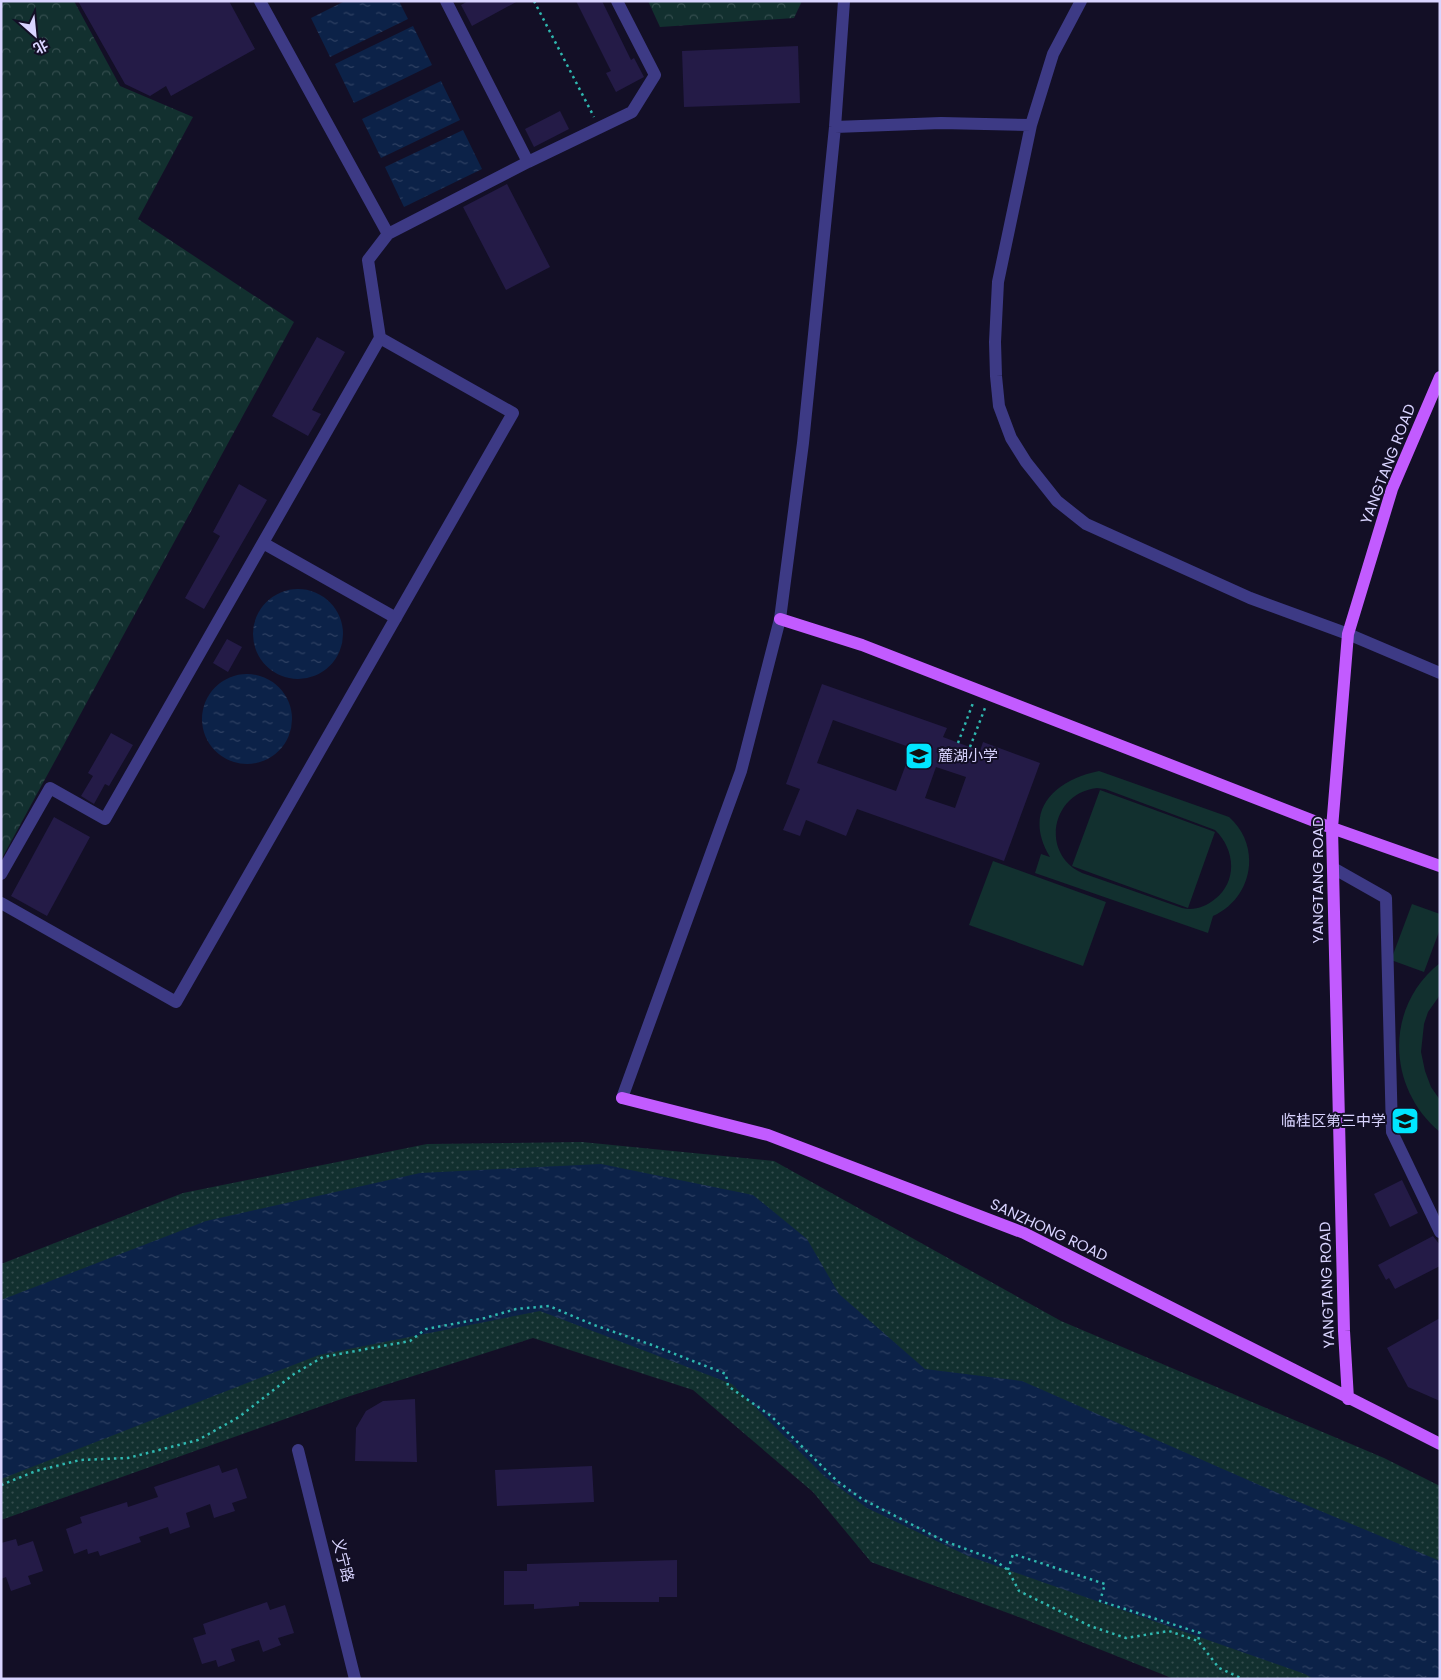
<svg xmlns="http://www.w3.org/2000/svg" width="1441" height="1680" viewBox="0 0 1441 1680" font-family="Poppins,'Noto Sans SC',sans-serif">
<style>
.green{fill:#12302f;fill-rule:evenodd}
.forest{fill:url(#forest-crowns)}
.park{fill:url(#park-dots)}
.water{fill:url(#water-ripples)}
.building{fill:#241b47;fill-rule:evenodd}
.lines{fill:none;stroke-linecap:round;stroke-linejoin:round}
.path{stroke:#2fb8b0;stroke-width:2.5;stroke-dasharray:2.5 4;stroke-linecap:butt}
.minor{stroke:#3d3a85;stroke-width:12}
.major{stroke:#c25bff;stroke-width:12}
.labels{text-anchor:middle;stroke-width:4;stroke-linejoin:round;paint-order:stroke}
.street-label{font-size:15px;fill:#d9d4ff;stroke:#130f26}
.poi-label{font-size:15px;fill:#d9d4ff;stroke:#130f26;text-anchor:start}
</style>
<defs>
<pattern id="forest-crowns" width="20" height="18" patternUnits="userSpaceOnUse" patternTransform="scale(1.25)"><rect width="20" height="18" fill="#12302f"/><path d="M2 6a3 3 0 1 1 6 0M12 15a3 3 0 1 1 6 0" fill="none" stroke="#344d4e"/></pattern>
<pattern id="park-dots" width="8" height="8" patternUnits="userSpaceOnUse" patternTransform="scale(1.25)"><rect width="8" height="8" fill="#12302f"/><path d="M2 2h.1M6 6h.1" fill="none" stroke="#344d4e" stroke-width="1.8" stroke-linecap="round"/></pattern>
<pattern id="water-ripples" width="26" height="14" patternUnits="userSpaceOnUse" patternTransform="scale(1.25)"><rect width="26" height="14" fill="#0c2248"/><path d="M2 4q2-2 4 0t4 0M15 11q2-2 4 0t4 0" fill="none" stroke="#2f4163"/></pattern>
</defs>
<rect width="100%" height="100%" fill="#130f26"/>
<path class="green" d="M1099,771L1229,817C1262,846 1253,898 1213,916L1208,933L1035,873L1041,854L1050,857C1022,811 1054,780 1099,771ZM1097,788L1105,789L1215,830C1235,849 1238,881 1215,899C1205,907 1194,911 1182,908L1082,873C1040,854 1051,793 1097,788Z
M1100,790L1215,832L1188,908L1072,866Z
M993,861L1106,902L1083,966L969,925Z
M1412,904L1440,914V929L1424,972L1391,960Z
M1440,963V995L1428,1012L1424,1024L1421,1052L1425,1071L1431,1087L1440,1100V1132C1387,1088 1384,1007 1440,963Z"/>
<path class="forest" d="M1,1H74L120,86L193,117L138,219L294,322L1,860Z
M648,1H802L794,18L660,27Z"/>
<path class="park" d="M582,1142L774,1161L1061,1321L1384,1458L1440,1486V1679H1174L1024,1619L871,1562L813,1492L693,1390L533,1338L347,1397L1,1520V1264L183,1193L427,1144Z"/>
<path class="water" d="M345,1H399L408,19L330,57L311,18Z
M413,26L432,65L354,103L335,64Z
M441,81L460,120L381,158L362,119Z
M463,130L482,169L404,207L385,167Z
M253 634a45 45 0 1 1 90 0a45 45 0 1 1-90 0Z
M202 719a45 45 0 1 1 90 0a45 45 0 1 1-90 0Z
M601,1164L753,1195L807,1239L839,1294L925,1369L1022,1381L1280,1494L1440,1561V1679H1314L1305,1674L968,1556L867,1508L825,1477L732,1384L540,1311L319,1355L1,1479V1300L206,1221L420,1173Z"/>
<path class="building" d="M78,1H229L255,49L171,96L166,86L150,96L125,84Z
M468,1H518L472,26L461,5Z
M576,1H602L631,60L634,58L644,77L616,92L606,73L611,71Z
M798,46L800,103L684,107L682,51Z
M560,111L569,129L534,147L525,129Z
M507,184L550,267L506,290L463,207Z
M317,337L345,352L312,410L321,414L308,436L272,416Z
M239,484L267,500L204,609L185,598L220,536L213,532Z
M227,639L242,647L228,672L213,663Z
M822,684L947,728L943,737L980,751L983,742L1040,763L1004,861L857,809L846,836L806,820L800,836L783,830L800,789L786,784ZM833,720L912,748L896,791L817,763ZM936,767L966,777L955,808L925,798Z
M111,733L133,745L109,786L105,784L94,804L81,796L93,776L88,773Z
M54,817L90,837L47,916L11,896Z
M1402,1180L1418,1213L1390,1227L1374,1194Z
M1433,1236L1440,1245V1266L1395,1289L1389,1278L1386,1280L1378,1265Z
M1440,1318V1401L1408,1387L1387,1348Z
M415,1399L417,1462L355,1461L356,1428L366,1411L383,1401Z
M219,1465L222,1473L237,1468L247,1498L232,1503L235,1511L214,1518L210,1504L186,1513L190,1527L170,1534L168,1527L139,1537L141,1542L100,1556L98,1551L88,1554L87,1549L74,1554L66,1529L82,1523L80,1517L127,1502L128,1507L158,1497L154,1487Z
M592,1466L594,1502L497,1506L495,1470Z
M16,1539L18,1546L33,1541L43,1571L28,1576L31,1584L11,1591L6,1577L1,1579V1543Z
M677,1560V1597H659V1602H579V1606L534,1609V1604L504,1605V1571H527V1564Z
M267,1602L270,1610L285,1605L294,1633L278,1638L281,1645L263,1652L259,1640L231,1649L235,1661L218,1667L216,1660L202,1664L193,1638L206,1634L203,1624Z"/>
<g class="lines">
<path class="path" d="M534,1L594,117
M958,743L973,703
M970,747L985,708
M1,1485L36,1471L80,1460L128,1458L198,1440L239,1417L294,1374L323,1357L410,1341L426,1329L485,1318L516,1309L549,1306L594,1325L652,1345L726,1374L728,1386L771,1416L837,1481L862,1499L944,1541L993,1559L1008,1570L1019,1591L1090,1626L1126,1638L1169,1631L1198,1641L1219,1668L1243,1679
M1008,1570L1013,1554L1105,1584L1100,1601L1200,1633L1198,1641"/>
<path class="minor" d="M260,1L388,234L528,162L632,112L655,75L617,1
M446,1L528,162
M1081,1L1053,54L1031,125L998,282L995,342L996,376L999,406L1011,438L1026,462L1057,501L1086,524L1250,598L1348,634L1440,673
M835,127L941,123L1031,125
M263,543L396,618
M1333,868L1386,898L1392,1132L1440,1232
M1,874L50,788L105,819L380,338L368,260L388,234
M1,903L176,1002L513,413L380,338
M622,1098L741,771L780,619L803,443L835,127L844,1
M298,1450L355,1679"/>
<path class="major" d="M780,619L862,645L1332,828L1440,866
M622,1098L768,1135L1024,1233L1440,1444
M1348,1399L1344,1331L1332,828L1348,634L1392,489L1440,377"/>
</g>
<defs>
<symbol id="school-square" viewBox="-11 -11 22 22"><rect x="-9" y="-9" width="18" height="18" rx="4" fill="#00e5ff" stroke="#130f26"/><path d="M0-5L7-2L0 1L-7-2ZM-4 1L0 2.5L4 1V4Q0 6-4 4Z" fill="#111"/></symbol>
</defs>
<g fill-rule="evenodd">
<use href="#school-square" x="903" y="740" width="32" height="32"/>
<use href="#school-square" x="1389" y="1105" width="32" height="32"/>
</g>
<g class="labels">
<g class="street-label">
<text transform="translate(1388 464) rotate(-69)" y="5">YANGTANG ROAD</text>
<text transform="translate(1318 880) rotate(-90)" y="5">YANGTANG ROAD</text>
<text transform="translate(1049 1230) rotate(25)" y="5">SANZHONG ROAD</text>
<text transform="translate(1327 1285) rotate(-92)" y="5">YANGTANG ROAD</text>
<text transform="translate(343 1560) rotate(76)" y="5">义宁路</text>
</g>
<g class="poi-label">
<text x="938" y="761">麓湖小学</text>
<text x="1386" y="1126" text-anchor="end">临桂区第三中学</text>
</g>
</g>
<rect width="1441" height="1680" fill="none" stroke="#d9d4ff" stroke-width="5"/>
<g transform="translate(35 35) rotate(153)" stroke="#130f26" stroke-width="4" paint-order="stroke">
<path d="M0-4L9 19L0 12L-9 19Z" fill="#d9d4ff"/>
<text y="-8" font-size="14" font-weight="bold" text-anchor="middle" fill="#d9d4ff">北</text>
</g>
</svg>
